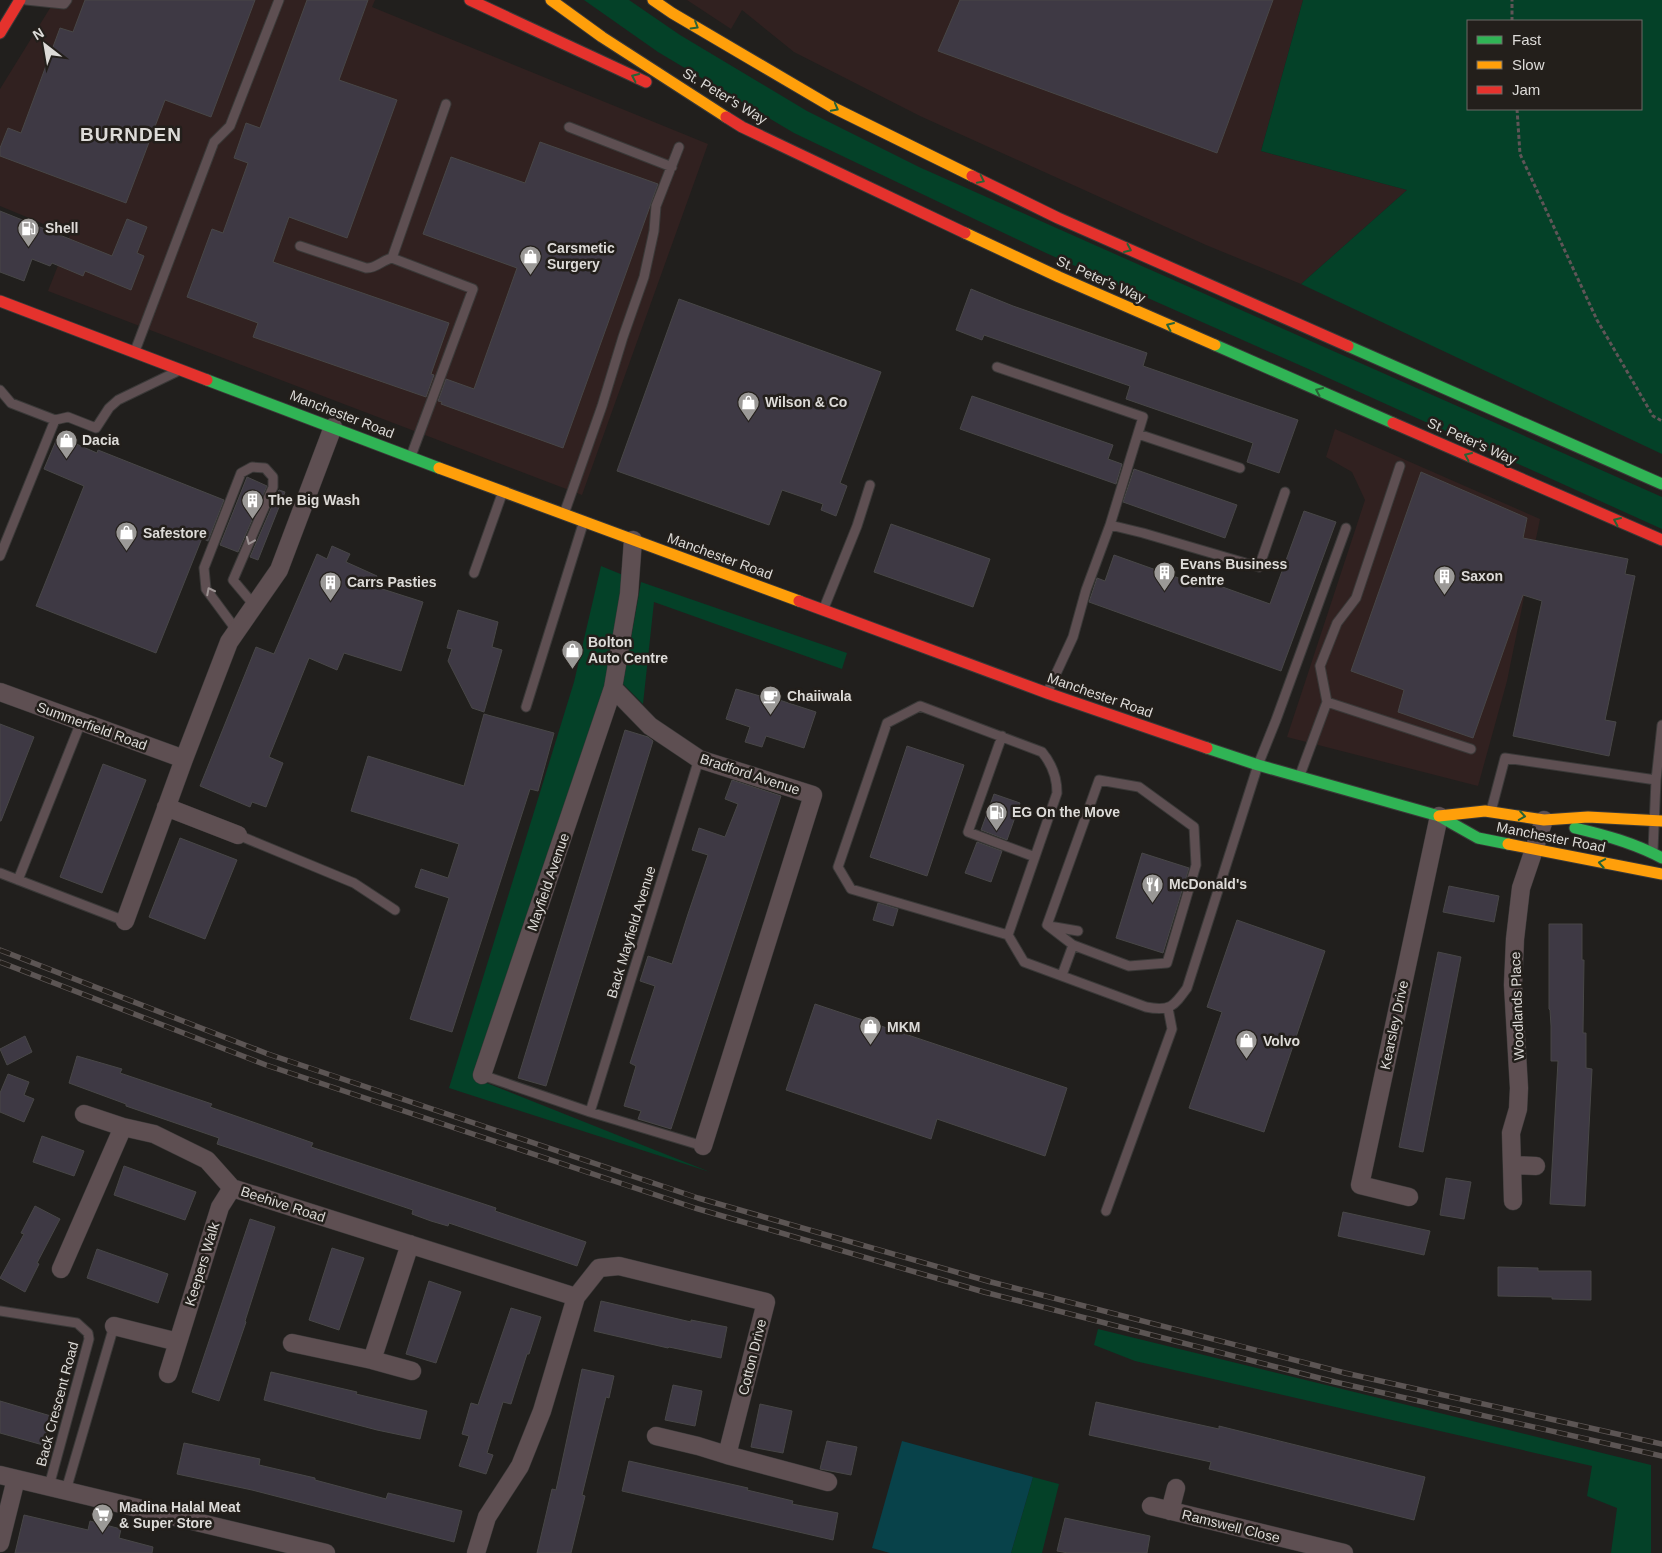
<svg xmlns="http://www.w3.org/2000/svg" width="1662" height="1553" viewBox="0 0 1662 1553" font-family="Arial,sans-serif">
<style>
.industrial{fill:#312120}
.green{fill:#044128;fill-rule:evenodd}
.water{fill:#08424a}
.building{fill:#3e3944;stroke:#484747}
.lines{fill:none;stroke-linecap:round;stroke-linejoin:round}
.lane-casing{stroke:#3a3938;stroke-width:11}
.street-casing{stroke:#3a3938;stroke-width:19}
.fast-casing{stroke:#3a3938;stroke-width:13}
.slow-casing{stroke:#3a3938;stroke-width:13}
.jam-casing{stroke:#3a3938;stroke-width:13}
.path{stroke:#5f5557;stroke-width:3;stroke-dasharray:4 2.5;stroke-linecap:butt}
.lane{stroke:#5e4f52;stroke-width:9}
.street{stroke:#5e4f52;stroke-width:18}
.fast{stroke:#30b455;stroke-width:11}
.slow{stroke:#ff9f0a;stroke-width:11}
.jam{stroke:#e5322d;stroke-width:11}
.rail-casing{stroke:#5c5554;stroke-width:5.5}
.rail{stroke:#231f1b;stroke-width:4;stroke-dasharray:11;stroke-linecap:butt}
.oneway{stroke:#296235}
.oneway2{stroke:#9e9595}
.labels{text-anchor:middle;stroke-width:5;stroke-linejoin:round;paint-order:stroke}
.street-label{font-size:14px;fill:#dddbd8;stroke:#231f1b}
.poi-label{font-size:14px;font-weight:bold;fill:#dddbd8;stroke:#231f1b;text-anchor:start}
.district-label{font-size:19px;font-weight:bold;letter-spacing:1px;fill:#dddbd8;stroke:#231f1b}
</style>
<rect width="100%" height="100%" fill="#211f1d"/>
<path class="industrial" d="M55,0H375L372,7L708,144L582,495L48,291L70,235L0,206V89Z
M687,0H1303L1261,151L1407,190L1301,284L1206,245L920,116L794,52L742,10L731,29Z
M1335,429L1540,519L1507,681L1478,786L1287,737L1365,500L1352,472L1326,457Z"/>
<path class="green" d="M584,0H629L680,35L807,111L919,167L1662,497V529L1313,371L1046,253L794,133L658,52Z
M1303,0H1662V454L1301,284L1407,190L1261,151ZM1468,21H1641V109H1468Z
M601,566L623,575L605,683L474,1078L710,1172L449,1088L574,682Z
M641,582L847,653L842,669L654,602L643,704L623,684Z
M1098,1329L1651,1465V1553H1611L1617,1508L1587,1496L1592,1466L1135,1361L1094,1345Z
M1033,1477L1059,1484L1042,1553H1011Z"/>
<path class="water" d="M902,1441L1033,1477L1011,1553H890L872,1548Z"/>
<path class="building" d="M85,0H255L211,117L165,100L126,203L0,156V148L8,128L21,133L60,28L73,32Z
M307,0H368L339,80L397,100L347,238L289,217L273,262L449,323L431,374L434,375L426,397L253,337L258,323L187,297L212,229L223,233L248,163L234,158L246,123L260,128Z
M960,0H1273L1217,153L938,51Z
M540,142L658,184L563,448L441,404L442,402L438,401L446,379L474,389L517,268L423,234L451,157L525,183Z
M0,211L112,256L127,219L147,227L137,253L144,256L131,290L85,271L83,276L52,263L50,266L32,259L24,281L0,272Z
M971,289L1013,306L1147,353L1143,366L1298,420L1279,473L1247,462L1253,443L1126,399L1130,386L984,335L982,340L956,330Z
M679,299L881,372L840,483L847,486L836,516L821,510L823,504L782,490L769,525L617,471Z
M972,396L1113,445L1108,459L1122,464L1116,484L960,429Z
M58,436L97,453L98,450L224,500L208,541L202,538L156,653L36,606L84,486L44,469Z
M1134,469L1237,505L1225,538L1123,502Z
M1421,472L1527,518L1523,538L1628,559L1625,574L1635,576L1605,720L1616,722L1609,756L1513,736L1542,601L1523,595L1473,738L1398,712L1404,690L1351,671Z
M247,477L267,486L238,552L220,545Z
M279,490L285,492L258,560L250,557Z
M1304,511L1336,522L1281,671L1089,602L1097,578L1105,581L1114,555L1187,581L1189,575L1270,604Z
M891,524L990,559L973,607L874,572Z
M332,546L350,554L346,562L377,576L373,586L423,602L401,671L344,653L337,670L309,658L269,757L283,763L266,807L252,802L250,807L200,786L256,647L274,654L317,554L327,559Z
M458,610L498,622L492,647L502,650L484,712L472,708L448,661L452,649L447,648Z
M736,689L760,696L761,694L816,712L804,748L766,736L762,747L745,742L750,727L726,719Z
M484,714L554,733L538,791L530,789L452,1032L410,1019L449,898L415,887L421,869L448,878L459,844L351,811L368,756L464,786Z
M0,724L34,737L1,821H0Z
M625,730L648,737L653,741L546,1086L518,1078Z
M907,746L964,765L927,876L870,857Z
M103,764L146,780L102,893L60,877Z
M732,780L781,796L671,1129L638,1119L641,1111L624,1106L636,1066L630,1063L655,986L640,981L648,956L672,964L688,914L708,855L692,850L699,828L725,837L738,804L725,799Z
M994,794L1020,803L1007,840L981,830Z
M180,838L237,860L205,939L149,917Z
M977,842L1002,851L991,882L965,873Z
M1142,853L1189,868L1163,953L1116,938Z
M1449,886L1499,896L1494,922L1443,912Z
M878,903L898,909L893,926L873,920Z
M1237,920L1325,951L1264,1132L1189,1108L1222,1012L1207,1007Z
M1549,924H1582V960H1584L1583,1033H1586V1068L1592,1069L1585,1206L1550,1204L1558,1061H1551V1026L1550,1010L1549,1009Z
M1438,952L1461,957L1423,1152L1399,1147Z
M815,1004L1067,1088L1045,1156L937,1119L931,1139L786,1090Z
M25,1036L32,1052L7,1065L0,1049Z
M77,1056L122,1069L120,1073L212,1104L210,1107L313,1143L311,1147L496,1208L495,1211L586,1242L577,1266L449,1223L448,1226L431,1221L412,1214L413,1210L217,1144L219,1138L126,1106V1104L69,1083Z
M8,1074L29,1082L24,1095L34,1099L24,1122L0,1112V1093Z
M42,1136L84,1151L74,1176L33,1162Z
M124,1166L196,1192L185,1220L114,1195Z
M1446,1178L1471,1182L1464,1219L1440,1215Z
M35,1206L60,1219L37,1263L39,1264L25,1292L0,1278L24,1234L21,1233Z
M1343,1212L1430,1231L1424,1255L1338,1236Z
M250,1219L275,1227L245,1321L246,1322L219,1401L192,1392Z
M332,1248L364,1258L339,1330L309,1320Z
M97,1249L168,1274L158,1303L87,1278Z
M1498,1267L1538,1268V1271H1591V1300L1552,1299V1297L1498,1296Z
M429,1281L461,1292L436,1363L406,1354Z
M601,1301L691,1322V1320L727,1327L721,1358L669,1347L668,1348L594,1331Z
M511,1308L541,1317L529,1354H527L511,1404L503,1402L487,1453L493,1455L486,1474L459,1466L469,1436L462,1434L471,1403L478,1405Z
M582,1369L614,1376L609,1398L606,1397L582,1495L585,1496L571,1553H537L552,1489L556,1490Z
M271,1372L357,1392L356,1394L427,1411L420,1439L377,1430L264,1400Z
M673,1385L702,1391L695,1426L665,1420Z
M0,1401L51,1416L43,1445L0,1433Z
M1096,1402L1219,1429V1426L1425,1477L1414,1520L1209,1469L1211,1462L1089,1435Z
M760,1404L792,1411L783,1453L751,1447Z
M827,1441L857,1447L851,1475L820,1469Z
M184,1443L260,1459L259,1465L315,1478V1480L386,1499L388,1493L462,1511L454,1542L252,1490L177,1474Z
M629,1461L748,1488L747,1490L793,1501L792,1504L838,1513L833,1540L622,1491Z
M24,1515L88,1530L90,1521L121,1529L119,1538L153,1547L152,1553H15Z
M1065,1518L1150,1536L1147,1553H1068L1057,1551Z"/>
<g class="lines">
<defs>
<path id="lane" d="M26,0L64,4L67,0
M569,127L672,167
M300,246L366,268C376,269 382,260 392,258
M135,351L214,142L230,126L279,0
M997,367L1143,417L1110,525
M0,390L11,403L55,420
M1138,434L1240,468
M411,456L473,289L392,258L446,104
M564,514L602,406L623,337L644,277L654,231L656,206L679,147
M0,556L55,420L68,417L96,428L109,408L118,400L176,372
M474,573L502,494
M824,608L857,526L870,485
M237,631L206,589L204,568L241,473L252,467L265,468L273,477V487L233,580L254,605
M1048,691L1073,637L1086,590L1110,525L1143,533L1259,567L1285,492
M1327,702L1320,666L1337,623L1356,598L1400,466
M526,707L583,524
M1002,736L968,832L1035,857
M1300,775L1327,702L1471,749
M1099,780L1139,787L1194,827L1196,865L1167,963L1129,966L1073,945L1047,925Z
M1656,780L1662,725
M1491,811L1505,758L1656,780L1653,850
M238,835L354,883L395,910
M0,873L125,921
M18,880L81,722
M1049,926L1078,931
M1008,935L851,889L838,867L887,723L920,706L1042,752C1052,764 1057,776 1057,793L1008,935L1024,962L1146,1007C1170,1012 1174,1006 1187,988L1258,765L1276,720L1346,528
M1062,975L1073,945
M482,1075L590,1112L703,1146
M590,1112L699,759
M1106,1211L1172,1029L1168,1008
M0,1311L77,1323L88,1333L89,1339L49,1486
M66,1490L114,1326"/>
<path id="street" d="M613,688L650,726L699,759L813,795L703,1146
M0,692L184,759
M166,807L238,835
M125,921L184,759L229,642L279,570L333,427
M482,1075L613,688L629,594L633,540
M84,1114L123,1127
M1512,1165L1536,1166
M1409,1197L1360,1185L1439,816
M1513,1201L1511,1133L1518,1109L1519,1088L1513,985L1515,939L1521,888L1544,820
M61,1269L123,1127L154,1134L207,1160L232,1188L576,1297
M114,1326L178,1342
M292,1343L372,1360L410,1244
M372,1360L412,1371
M168,1374L220,1207L232,1188
M727,1455L828,1482
M0,1475L326,1553
M1151,1506L1344,1553
M1170,1511L1176,1488
M0,1543L16,1479
M476,1553L487,1517L520,1466L542,1411L576,1297L599,1268L619,1266L766,1302L727,1455L698,1446L656,1436"/>
<path id="fast" d="M1215,345L1393,423
M1348,346L1662,484
M207,380L439,468
M1207,748L1258,765L1439,816L1478,838L1508,844
M1575,828C1605,835 1634,843 1662,858"/>
<path id="slow" d="M551,0L602,37L726,117
M653,0L672,13L832,107L972,176
M965,233L1059,277L1215,345
M439,468L799,601
M1439,816L1485,811L1544,820L1588,817L1662,821
M1508,844L1662,874"/>
<path id="jam" d="M470,0L646,82
M0,33L20,0
M726,117L742,127L965,233
M972,176L1058,218L1348,346
M0,301L207,380
M1393,423L1662,540
M799,601L1047,693L1207,748"/>
</defs>
<use href="#lane" class="lane-casing"/>
<use href="#street" class="street-casing"/>
<use href="#fast" class="fast-casing"/>
<use href="#slow" class="slow-casing"/>
<use href="#jam" class="jam-casing"/>
<path class="path" d="M1512,21V0
M1517,109L1520,154L1597,320L1653,416L1662,421"/>
<use href="#lane" class="lane"/>
<use href="#street" class="street"/>
<use href="#fast" class="fast"/>
<use href="#slow" class="slow"/>
<use href="#jam" class="jam"/>
<defs>
<path id="rail" d="M0,950L268,1054L698,1198L991,1282L1345,1373L1662,1444
M0,962L266,1065L695,1208L984,1292L1335,1382L1662,1456"/>
</defs>
<use href="#rail" class="rail-casing"/>
<use href="#rail" class="rail"/>
</g>
<defs><path id="oneway-chevron" d="M-2-3.5L2.5 0L-2 3.5" fill="none" stroke-width="1.6" stroke-linecap="round" stroke-linejoin="round" transform="scale(1.25)"/></defs>
<g class="oneway">
<use href="#oneway-chevron" transform="translate(695 26) rotate(31)"/>
<use href="#oneway-chevron" transform="translate(635 77) rotate(-155)"/>
<use href="#oneway-chevron" transform="translate(835 108) rotate(28)"/>
<use href="#oneway-chevron" transform="translate(981 180) rotate(26)"/>
<use href="#oneway-chevron" transform="translate(1128 249) rotate(24)"/>
<use href="#oneway-chevron" transform="translate(1170 326) rotate(-156)"/>
<use href="#oneway-chevron" transform="translate(1319 391) rotate(-156)"/>
<use href="#oneway-chevron" transform="translate(1468 456) rotate(-156)"/>
<use href="#oneway-chevron" transform="translate(1617 521) rotate(-156)"/>
<use href="#oneway-chevron" transform="translate(1522 816) rotate(9)"/>
<use href="#oneway-chevron" transform="translate(1602 863) rotate(-170)"/>
</g>
<g class="oneway2">
<use href="#oneway-chevron" transform="translate(250 541) rotate(113)"/>
<use href="#oneway-chevron" transform="translate(210 591) rotate(-117)"/>
</g>
<defs>
<symbol id="fuel-pin" viewBox="-11 -11 22 30"><path d="M0 17L-7.5 6A9.5 9.5 0 1 1 7.5 6Z" fill="#9b9997" stroke="#231f1b"/><path d="M-5.5-6h7V0h2V4h1.3V-2.5L3-4.5l.8-.8L6-3V5H2.5V1h-1V6h-7ZM-4.2-4.7v3.2H.2V-4.7Z" fill="#fff"/></symbol>
<symbol id="shop-pin" viewBox="-11 -11 22 30"><path d="M0 17L-7.5 6A9.5 9.5 0 1 1 7.5 6Z" fill="#9b9997" stroke="#231f1b"/><path d="M-5-2.5h2.3a2.7 3.5 0 0 1 5.4 0H5L5.5 6h-11ZM-1.5-2.5h3a1.5 2.3 0 0 0-3 0Z" fill="#fff"/></symbol>
<symbol id="building-pin" viewBox="-11 -11 22 30"><path d="M0 17L-7.5 6A9.5 9.5 0 1 1 7.5 6Z" fill="#9b9997" stroke="#231f1b"/><path d="M-4-6H4V6H1V3H-1V6H-4ZM-2.5-4.3h1.7v1.8h-1.7ZM.8-4.3h1.7v1.8H.8ZM-2.5-1h1.7V.8h-1.7ZM.8-1h1.7V.8H.8Z" fill="#fff"/></symbol>
<symbol id="cafe-pin" viewBox="-11 -11 22 30"><path d="M0 17L-7.5 6A9.5 9.5 0 1 1 7.5 6Z" fill="#9b9997" stroke="#231f1b"/><path d="M-5.5-4.5H6V0H3Q3 3.5 0 3.5H-2.5Q-5.5 3.5-5.5 0ZM3-3.2v2h1.7v-2ZM-6 4.5H4V6H-6Z" fill="#fff"/></symbol>
<symbol id="restaurant-pin" viewBox="-11 -11 22 30"><path d="M0 17L-7.5 6A9.5 9.5 0 1 1 7.5 6Z" fill="#9b9997" stroke="#231f1b"/><path d="M-5-6h1v4h1v-4h1v4h1v-4h1v5L-1.5 .5V6h-2V.5L-5-1ZM5-6V6H3V1.5H1.5Q1.5-4 5-6Z" fill="#fff"/></symbol>
<symbol id="supermarket-pin" viewBox="-11 -11 22 30"><path d="M0 17L-7.5 6A9.5 9.5 0 1 1 7.5 6Z" fill="#9b9997" stroke="#231f1b"/><path d="M-6-5.5h2.5l.6 2H6L4.5 2H-2.5L-4.4-4H-6ZM-1.5 3.2a1.3 1.3 0 1 0 .1 0ZM3 3.2a1.3 1.3 0 1 0 .1 0Z" fill="#fff"/></symbol>
</defs>
<g fill-rule="evenodd">
<use href="#fuel-pin" x="16" y="216" width="25" height="34"/>
<use href="#shop-pin" x="518" y="244" width="25" height="34"/>
<use href="#shop-pin" x="736" y="390" width="25" height="34"/>
<use href="#shop-pin" x="54" y="428" width="25" height="34"/>
<use href="#building-pin" x="240" y="488" width="25" height="34"/>
<use href="#shop-pin" x="114" y="520" width="25" height="34"/>
<use href="#building-pin" x="1152" y="560" width="25" height="34"/>
<use href="#building-pin" x="1432" y="564" width="25" height="34"/>
<use href="#building-pin" x="318" y="570" width="25" height="34"/>
<use href="#shop-pin" x="560" y="638" width="25" height="34"/>
<use href="#cafe-pin" x="758" y="684" width="25" height="34"/>
<use href="#fuel-pin" x="984" y="800" width="25" height="34"/>
<use href="#restaurant-pin" x="1140" y="872" width="25" height="34"/>
<use href="#shop-pin" x="858" y="1014" width="25" height="34"/>
<use href="#shop-pin" x="1234" y="1028" width="25" height="34"/>
<use href="#supermarket-pin" x="90" y="1502" width="25" height="34"/>
</g>
<g class="labels">
<g class="street-label">
<text transform="translate(725 96) rotate(31)" y="5">St. Peter's Way</text>
<text transform="translate(1101 279) rotate(24)" y="5">St. Peter's Way</text>
<text transform="translate(342 414) rotate(21)" y="5">Manchester Road</text>
<text transform="translate(1472 441) rotate(24)" y="5">St. Peter's Way</text>
<text transform="translate(720 556) rotate(20)" y="5">Manchester Road</text>
<text transform="translate(1100 695) rotate(19)" y="5">Manchester Road</text>
<text transform="translate(92 726) rotate(20)" y="5">Summerfield Road</text>
<text transform="translate(750 774) rotate(18)" y="5">Bradford Avenue</text>
<text transform="translate(1551 837) rotate(11)" y="5">Manchester Road</text>
<text transform="translate(548 882) rotate(-71)" y="5">Mayfield Avenue</text>
<text transform="translate(631 932) rotate(-73)" y="5">Back Mayfield Avenue</text>
<text transform="translate(1517 1006) rotate(-92)" y="5">Woodlands Place</text>
<text transform="translate(1394 1025) rotate(-78)" y="5">Kearsley Drive</text>
<text transform="translate(283 1204) rotate(18)" y="5">Beehive Road</text>
<text transform="translate(202 1264) rotate(-73)" y="5">Keepers Walk</text>
<text transform="translate(752 1357) rotate(-76)" y="5">Cotton Drive</text>
<text transform="translate(57 1404) rotate(-75)" y="5">Back Crescent Road</text>
<text transform="translate(1231 1526) rotate(14)" y="5">Ramswell Close</text>
</g>
<g class="poi-label">
<text x="45" y="233">Shell</text>
<text x="547" y="253">Carsmetic<tspan x="547" dy="16">Surgery</tspan></text>
<text x="765" y="407">Wilson &amp; Co</text>
<text x="82" y="445">Dacia</text>
<text x="268" y="505">The Big Wash</text>
<text x="143" y="538">Safestore</text>
<text x="1180" y="569">Evans Business<tspan x="1180" dy="16">Centre</tspan></text>
<text x="1461" y="581">Saxon</text>
<text x="347" y="587">Carrs Pasties</text>
<text x="588" y="647">Bolton<tspan x="588" dy="16">Auto Centre</tspan></text>
<text x="787" y="701">Chaiiwala</text>
<text x="1012" y="817">EG On the Move</text>
<text x="1169" y="889">McDonald's</text>
<text x="887" y="1032">MKM</text>
<text x="1263" y="1046">Volvo</text>
<text x="119" y="1512">Madina Halal Meat<tspan x="119" dy="16">&amp; Super Store</tspan></text>
</g>
<g class="district-label">
<text x="131" y="141">BURNDEN</text>
</g>
</g>
<rect x="1467" y="20" width="175" height="90" fill="#231f1b" stroke="#6d6a67"/>
<rect x="1477" y="36" width="25" height="8" fill="#30b455" stroke="#6d6a67"/>
<text x="1512" y="45" font-size="15" fill="#dddbd8">Fast</text>
<rect x="1477" y="61" width="25" height="8" fill="#ff9f0a" stroke="#6d6a67"/>
<text x="1512" y="70" font-size="15" fill="#dddbd8">Slow</text>
<rect x="1477" y="86" width="25" height="8" fill="#e5322d" stroke="#6d6a67"/>
<text x="1512" y="95" font-size="15" fill="#dddbd8">Jam</text>
<g transform="translate(45 45) rotate(329)" stroke="#231f1b" stroke-width="4" paint-order="stroke">
<path d="M0-4L9 19L0 12L-9 19Z" fill="#dddbd8"/>
<text y="-8" font-size="14" font-weight="bold" text-anchor="middle" fill="#dddbd8">N</text>
</g>
</svg>
